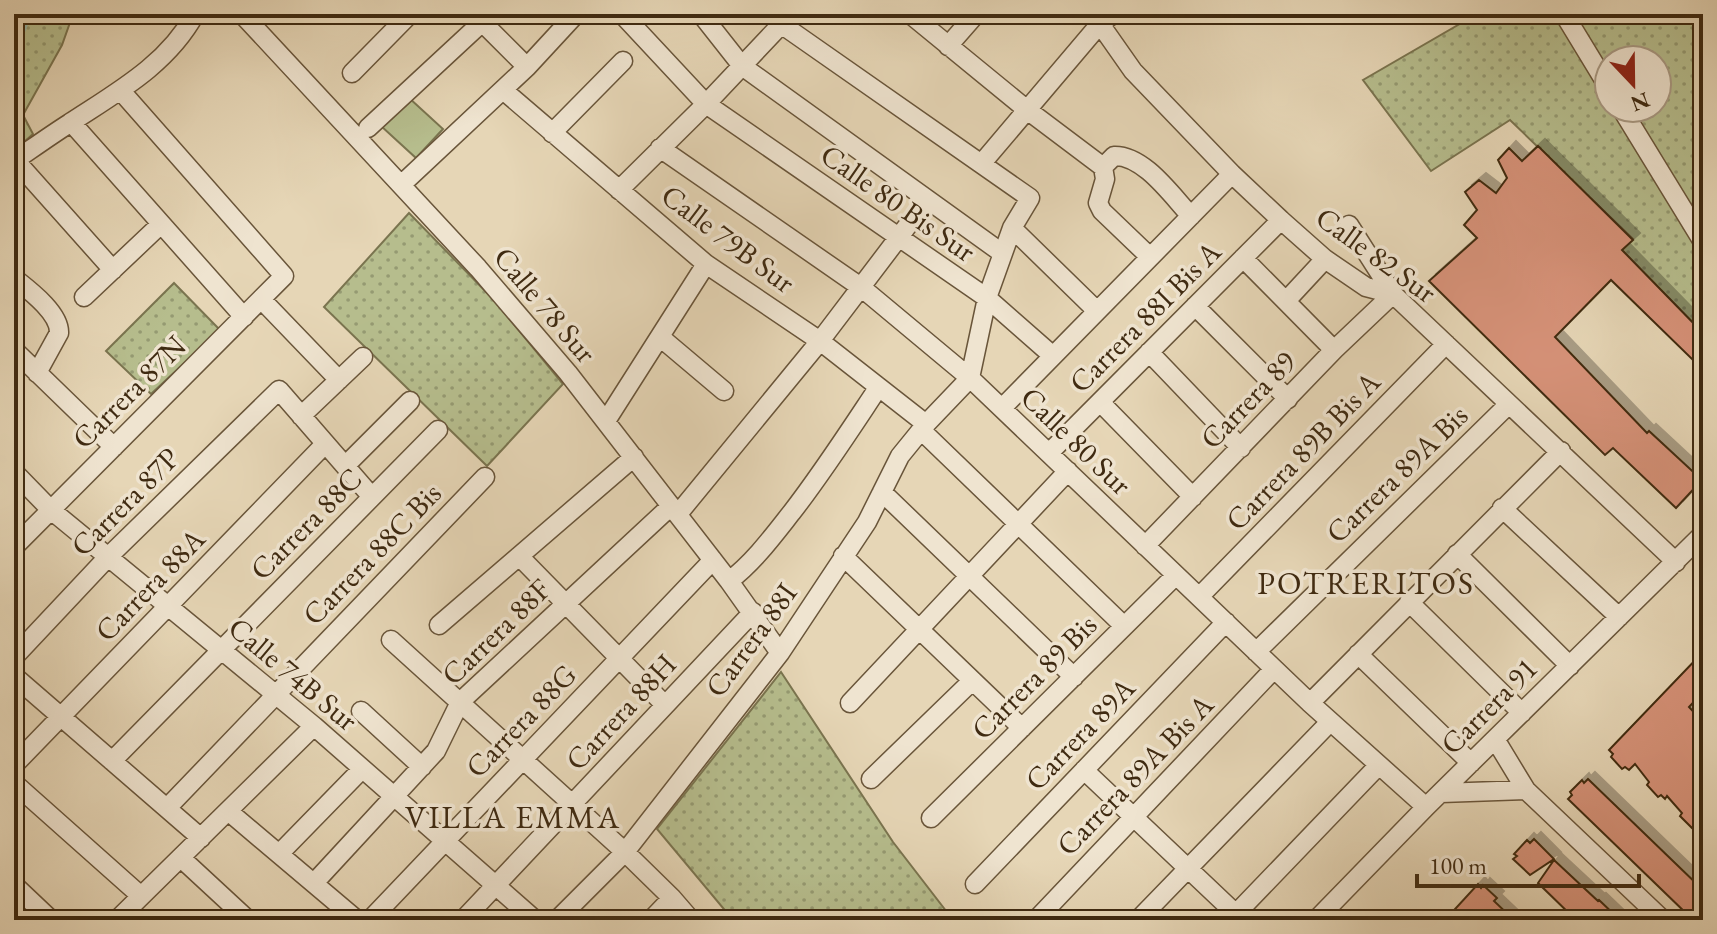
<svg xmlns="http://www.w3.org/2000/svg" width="1717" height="934" viewBox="0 0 1717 934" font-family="'EB Garamond',serif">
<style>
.grass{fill:url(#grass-dots);stroke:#7a744f;stroke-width:2;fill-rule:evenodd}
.green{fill:#b6bd8d;stroke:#7a744f;stroke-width:2}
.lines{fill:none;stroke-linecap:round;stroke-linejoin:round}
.river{stroke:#97b9ab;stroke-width:26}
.building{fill:#d79279;stroke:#3f2a11;stroke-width:2;filter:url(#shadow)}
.minor-casing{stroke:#69553a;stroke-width:21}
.minor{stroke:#efe4d0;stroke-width:18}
.labels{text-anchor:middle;stroke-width:7;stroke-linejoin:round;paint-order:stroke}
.street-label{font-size:30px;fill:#3f2a11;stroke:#efe4d0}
.neighbourhood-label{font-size:32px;letter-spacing:2px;fill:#3f2a11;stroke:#efe4d0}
</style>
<defs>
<pattern id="grass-dots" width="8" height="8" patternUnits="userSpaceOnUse" patternTransform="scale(2)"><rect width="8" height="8" fill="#b6bd8d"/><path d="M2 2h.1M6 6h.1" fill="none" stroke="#959a72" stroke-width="1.8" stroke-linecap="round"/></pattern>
<filter id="shadow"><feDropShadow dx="7" dy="-7" stdDeviation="0" flood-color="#0004"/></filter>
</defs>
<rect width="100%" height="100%" fill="#e6d6b6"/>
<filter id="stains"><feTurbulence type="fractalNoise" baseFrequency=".0025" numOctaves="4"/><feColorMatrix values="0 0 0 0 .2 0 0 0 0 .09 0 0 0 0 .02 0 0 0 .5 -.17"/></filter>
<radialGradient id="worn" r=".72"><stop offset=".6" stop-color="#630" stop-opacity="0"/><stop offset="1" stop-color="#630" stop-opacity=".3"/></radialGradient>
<path class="grass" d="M14,14H73L62,45L23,115L33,134L14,151Z
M1477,14H1703V333L1622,250L1633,239L1510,120L1431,171L1363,80ZM1609,60H1657V108H1609Z
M409,213L493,299L563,384L487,466L324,307Z
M174,283L220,330L151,394L106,351Z
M781,672L893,842L953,920H733L657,829Z"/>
<path class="green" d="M408,97L443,129L416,158L381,126Z"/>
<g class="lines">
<path class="river" d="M14,25L18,14"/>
</g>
<path class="building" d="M1538,146L1633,240L1622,250L1703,333V353L1694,361L1611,280L1555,337L1647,433L1649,431L1702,480L1676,508L1613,448L1605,455L1429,281L1477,238L1464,225L1477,210L1465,192L1479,180L1496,193L1507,178L1498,160L1509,148L1522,161Z
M1703,652V692L1689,707L1703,722V834L1695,827L1692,828L1680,816L1682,813L1667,796L1665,799L1661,795L1658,797L1647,785L1649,782L1635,764L1629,770L1625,767L1622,769L1611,757L1613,754L1609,750Z
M1588,779L1703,890V908L1696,916L1693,912L1689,916L1568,799L1572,795L1570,792L1582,780L1584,783Z
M1534,839L1554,859L1530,875L1513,859L1517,856L1514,854L1527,840L1530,843Z
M1554,860L1598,901L1599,900L1620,920H1576L1538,883Z
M1478,884L1481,888L1483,885L1497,898L1494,901L1514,920H1445Z"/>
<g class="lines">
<defs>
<path id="minor" d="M242,14L478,268L568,373L729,581L780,653
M622,14L706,104L987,298L1053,356
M701,14L742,66L1002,253
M772,14L781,24L1030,198L1012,228L987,298L970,378
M910,14L1026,109L1103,167L1105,179L1098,203L1102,211L1150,257
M1093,14L1133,71L1232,174L1281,220L1325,259L1366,287L1393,294L1676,562
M1564,14L1609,88
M475,15L527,67
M948,46L976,14
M352,73L410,14
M503,90L706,264L820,341L926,424
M1621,108L1703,242
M71,122L244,317
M368,128L491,14
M552,133L623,61
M660,148L862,288L970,378L1310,703L1426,807
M15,160L113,270
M14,161C33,148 51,135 70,123C117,92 167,65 195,14
M982,163L1099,25L1113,14
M1103,167L1114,156C1144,155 1172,196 1191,216
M401,185L527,67L576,14
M619,190L706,104L791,14
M1349,225L1393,294
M1012,228L1097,311
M1243,258L1334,350
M14,278C29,290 60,313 59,333L37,373
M84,297L161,224
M261,299L339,380
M1286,301L1325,259
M1195,306L1288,399
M660,337L724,391
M14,350L114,447
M1149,352L1241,448
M1100,402L1193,497
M1002,408L1232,174
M301,416L363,357
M606,421L706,264
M921,430L1124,626
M1049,453L1281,220
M345,466L410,401
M14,472L51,510L314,726L535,920
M882,492L1074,677
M1502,508L1619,617
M678,514L820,341L927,200
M1145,546L1334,350L1393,294
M14,547L284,276L121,91
M1457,554L1570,666
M519,556L665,705
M843,556L1022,728
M729,581C754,562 773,536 792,512C823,472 850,430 878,388
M1199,597L1446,344
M1409,602L1522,713
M439,625L634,457
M391,640L625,852L672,898L691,920
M1256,652L1509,404
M1358,654L1471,763
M14,657L108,557L279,390L372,497
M14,676L201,838
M850,703L1068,471
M1310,703L1561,451
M361,711L422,767
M1495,739L1526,790L1663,920
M112,761L438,430
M14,765L325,444
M1084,770L1236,914
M871,779L972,681
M14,783L141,896
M1441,793L1526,790
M167,808L485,477
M228,811L357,920
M931,818L1176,575
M279,854L362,769
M181,858L248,920
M314,883L436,751L460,702L671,506
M975,884L1226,622
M14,885L51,920
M117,920L314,726
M370,920L713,560
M463,920L753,612
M557,920L625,852L780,653L867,522L900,456L926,424L970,378
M651,920L672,898
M1036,920L1274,669
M1138,920L1330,722
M1230,920L1379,765
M1316,920L1426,807L1703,534"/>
</defs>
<use href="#minor" class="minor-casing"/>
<use href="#minor" class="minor"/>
</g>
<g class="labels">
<g class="street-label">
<text transform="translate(898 203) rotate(35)" y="10">Calle 80 Bis Sur</text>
<text transform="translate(728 239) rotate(37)" y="10">Calle 79B Sur</text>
<text transform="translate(1376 255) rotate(36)" y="10">Calle 82 Sur</text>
<text transform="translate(545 305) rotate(50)" y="10">Calle 78 Sur</text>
<text transform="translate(1145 317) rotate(-45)" y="10">Carrera 88I Bis A</text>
<text transform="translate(129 392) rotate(-45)" y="10">Carrera 87N</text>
<text transform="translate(1248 400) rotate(-46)" y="10">Carrera 89</text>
<text transform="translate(1076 441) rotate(44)" y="10">Calle 80 Sur</text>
<text transform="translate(1303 451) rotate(-46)" y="10">Carrera 89B Bis A</text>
<text transform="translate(1397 474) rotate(-44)" y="10">Carrera 89A Bis</text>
<text transform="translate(125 502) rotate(-45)" y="10">Carrera 87P</text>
<text transform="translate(306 524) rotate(-45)" y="10">Carrera 88C</text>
<text transform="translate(372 554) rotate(-46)" y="10">Carrera 88C Bis</text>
<text transform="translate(150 585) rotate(-46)" y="10">Carrera 88A</text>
<text transform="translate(496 632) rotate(-44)" y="10">Carrera 88F</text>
<text transform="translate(751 640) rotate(-54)" y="10">Carrera 88I</text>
<text transform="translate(293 674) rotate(40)" y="10">Calle 74B Sur</text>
<text transform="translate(1034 677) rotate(-45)" y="10">Carrera 89 Bis</text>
<text transform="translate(1489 706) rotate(-45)" y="10">Carrera 91</text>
<text transform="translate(621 712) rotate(-47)" y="10">Carrera 88H</text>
<text transform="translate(521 721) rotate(-46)" y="10">Carrera 88G</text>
<text transform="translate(1080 734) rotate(-46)" y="10">Carrera 89A</text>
<text transform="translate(1135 775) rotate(-46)" y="10">Carrera 89A Bis A</text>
</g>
<g class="neighbourhood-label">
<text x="1366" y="594">POTRERITOS</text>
<text x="513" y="828">VILLA EMMA</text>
</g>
</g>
<rect width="1717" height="934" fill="none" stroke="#e6d6b6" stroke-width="48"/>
<rect x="16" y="16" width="1685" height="902" fill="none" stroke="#3f2a11" stroke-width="4"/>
<rect x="24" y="24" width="1669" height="886" fill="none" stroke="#3f2a11" stroke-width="2"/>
<g transform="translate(1633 84) rotate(158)"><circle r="38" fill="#efe4d0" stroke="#a99a84" stroke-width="2"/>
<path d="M0-6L14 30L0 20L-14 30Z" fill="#8f2418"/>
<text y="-12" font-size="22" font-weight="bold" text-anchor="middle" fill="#3f2a11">N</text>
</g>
<path d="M1417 874v12h222v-12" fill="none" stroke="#3f2a11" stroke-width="4"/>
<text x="1429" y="874" font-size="24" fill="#3f2a11" stroke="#efe4d0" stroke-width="6" paint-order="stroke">100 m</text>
<rect width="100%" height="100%" filter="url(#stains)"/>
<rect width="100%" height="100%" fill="url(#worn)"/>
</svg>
